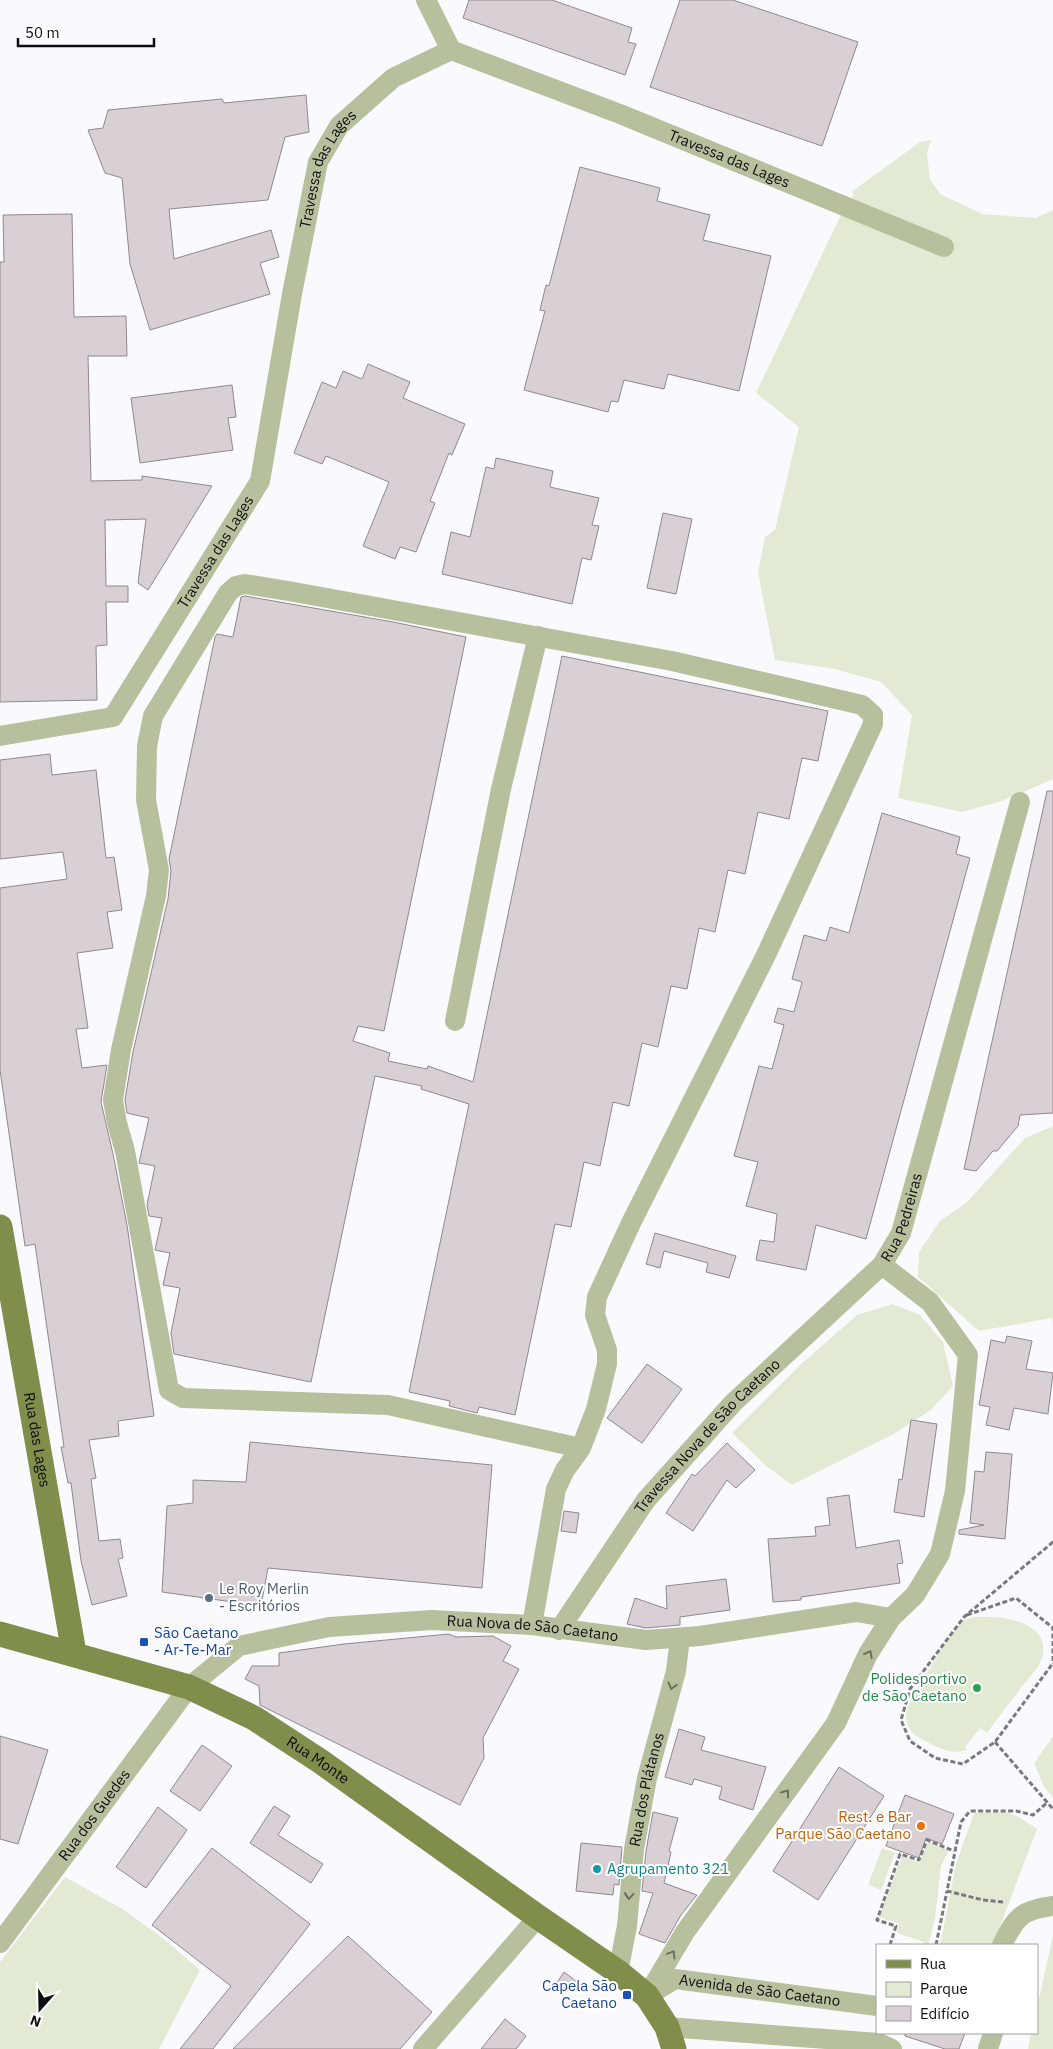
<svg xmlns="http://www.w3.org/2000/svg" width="1053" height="2049" viewBox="0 0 1053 2049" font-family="'IBM Plex Sans',sans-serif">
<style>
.green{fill:#e3ead4}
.building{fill:#d8d0d5;stroke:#90888d}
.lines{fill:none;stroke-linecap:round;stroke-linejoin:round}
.path{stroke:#7a7a7e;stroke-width:3;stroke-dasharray:5 2.5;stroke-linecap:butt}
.minor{stroke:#b7c09d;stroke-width:20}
.major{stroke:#7f8e4a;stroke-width:25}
.oneway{stroke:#6b705e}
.service-dot{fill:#5c6f8a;stroke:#fff;stroke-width:2}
.transit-dot{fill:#1a4fb4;stroke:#fff;stroke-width:2}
.leisure-dot{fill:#2e9e5b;stroke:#fff;stroke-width:2}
.food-dot{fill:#e8710a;stroke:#fff;stroke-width:2}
.culture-dot{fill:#0f9aa8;stroke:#fff;stroke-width:2}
.labels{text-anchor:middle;stroke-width:4;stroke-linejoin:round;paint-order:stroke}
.street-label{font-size:15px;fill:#0e0e11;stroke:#fff}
.service-label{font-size:15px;fill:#4e5e75;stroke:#fff;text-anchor:start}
.transit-label{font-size:15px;fill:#164399;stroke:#fff;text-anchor:start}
.leisure-label{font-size:15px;fill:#27864d;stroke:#fff;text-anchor:end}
.food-label{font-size:15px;fill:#c56008;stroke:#fff;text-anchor:end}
.culture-label{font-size:15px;fill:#0d838f;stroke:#fff;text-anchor:start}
</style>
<rect width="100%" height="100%" fill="#fafafe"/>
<path class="green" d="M931,140L927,153L930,179L940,194L982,214L1036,218L1053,210V779L1002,801L962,812L898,798L912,715L881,682L835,669L775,660L758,573L765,537L775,530L799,427L756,393L848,200H850L854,194L851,192L920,142Z
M1053,1126V1328L1052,1318L979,1331L918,1277L919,1252L939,1222L967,1202L1025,1138Z
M892,1304L920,1315L943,1342L953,1386L931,1410L892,1435L792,1485L765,1465L732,1433L800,1365L857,1315Z
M975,1617C1000,1616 1053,1620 1042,1659C1038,1668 1030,1677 1024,1684C1012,1700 999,1716 987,1733L980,1728L965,1747L967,1750C953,1754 944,1751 931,1744C921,1739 909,1734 907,1722C906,1719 906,1713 907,1710C910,1697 954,1628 964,1620C967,1618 972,1618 975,1617Z
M1053,1736V1798L1044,1786L1034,1763Z
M1007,1812L1019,1817L1037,1829L993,1945H940L956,1864L974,1813Z
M928,1842L949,1850L941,1866L935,1919L928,1945H923L924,1942L897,1933L899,1924L879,1917L902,1856L920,1863Z
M882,1848L895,1853L881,1890L868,1885Z
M65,1877L124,1910L164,1939L200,1970L159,2049H0V1962Z
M1053,1935V2049H1028L1031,2033H1037V2008Z"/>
<path class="building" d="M469,0H552L632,28L628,42L636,44L625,75L463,18Z
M680,0H733L858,42L822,146L650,87Z
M306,95L309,132L285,137L268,200L169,209L174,259L271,230L279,257L260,263L270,294L150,330L130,264L122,178L105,173L88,130L103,128L108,110L222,99L224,103Z
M580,167L660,188L657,201L710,215L703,240L771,256L739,391L668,374L664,389L624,380L618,402L611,401L608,412L524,390L545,311L540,310L546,285L549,286Z
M72,214L74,317L126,316L127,356H88L91,481L142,480V476L212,486L148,590L138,583L146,519L105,520L106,586H128V602H106L107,645L96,646L97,700L0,702V262H4L3,215Z
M368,364L410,382L403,398L465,424L452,455L449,453L430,501L435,503L416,552L400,547L395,559L363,546L389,482L326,456L322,464L294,453L322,382L336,388L343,371L362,379Z
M232,385L236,417L228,418L233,450L140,463L131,398Z
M496,458L553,471L550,487L599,498L592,525L599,526L591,560L582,558L572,604L442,574L451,532L470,537L486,467L494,469Z
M663,513L692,519L676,594L647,588Z
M245,596L393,622L466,637L384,1031L358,1026L353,1041L390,1053L388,1061L427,1069L428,1066L473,1082L562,656L828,711L818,761L802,758L789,819L758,812L745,874L728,870L715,932L699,928L687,989L671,986L658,1047L642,1043L629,1106L613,1102L600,1166L584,1162L571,1227L555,1224L515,1415L479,1407L477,1413L449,1406L450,1401L409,1392L469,1104L421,1089L422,1086L375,1076L311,1382L174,1354L171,1333L180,1288L163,1285L170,1253L155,1250L162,1218L149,1216L147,1205L155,1166L139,1163L149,1118L127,1113L125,1100L133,1052L168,899L171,871L169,859L215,637L217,634L233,637L241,597Z
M50,754L52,775L96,770L106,858L114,857L122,910L107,912L113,948L77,953L88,1028L76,1029L82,1068L107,1065L101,1102L113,1154L127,1225L154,1416L118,1421L119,1436L89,1440L96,1478L91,1479L99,1541L120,1539L123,1558L118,1559L127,1596L92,1605L81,1561L71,1483H68L61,1447H64L35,1244L25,1246L0,1070V888L67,879L63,852L0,859V760Z
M1047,791H1053V1113L1020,1115L1018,1126L997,1151H993L976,1171L964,1169Z
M882,813L960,837L956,854L970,858L866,1239L816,1225L806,1270L756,1260L760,1240L774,1242L777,1214L746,1206L758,1162L734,1156L759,1066L772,1069L784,1025L774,1022L778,1008L794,1012L802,982L792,979L804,935L826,941L830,927L849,933Z
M655,1233L736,1256L729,1278L706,1272L708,1263L664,1251L660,1268L646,1264Z
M1007,1336L1032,1341L1026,1369L1053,1373L1048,1414L1014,1408L1009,1430L986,1425L990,1407L979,1405L991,1340L1005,1343Z
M647,1364L682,1389L642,1443L607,1418Z
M911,1420L937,1424L924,1517L894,1512L899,1479L902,1480Z
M250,1442L492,1465L482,1588L268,1568L261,1606L162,1592L167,1506L193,1503V1480L246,1482Z
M727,1443L755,1470L736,1488L727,1480L693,1531L666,1513L692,1474L695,1476Z
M986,1452L1012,1454L1005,1539L959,1534V1530L984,1525L970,1523L975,1471L984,1472Z
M849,1495L856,1548L899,1540L903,1563L897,1564L900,1583L801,1597V1600L773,1602L768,1539L816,1536L815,1527L830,1525L827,1498Z
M564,1511L579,1513L576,1533L561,1531Z
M726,1579L730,1610L680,1617V1625L646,1628L627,1624L635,1598L667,1609L666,1586Z
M449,1634L456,1637L493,1636L511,1646L503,1661L519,1669L483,1738L484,1758L460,1805L260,1705L259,1686L245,1679L252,1666H279V1653L344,1644Z
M679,1729L705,1737L701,1750L766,1767L753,1810L719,1799L722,1787L694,1779L692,1785L665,1777Z
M0,1736L48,1750L18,1844L0,1839Z
M202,1745L232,1766L200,1811L170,1791Z
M839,1767L884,1796L818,1900L773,1871Z
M905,1795L954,1814L942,1844L926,1838L919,1858L886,1846Z
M274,1806L290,1816L278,1835L323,1864L311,1883L250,1843Z
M158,1807L187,1830L146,1888L116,1867Z
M653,1812L678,1818L669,1851L671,1852L664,1883L697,1895L681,1915L665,1943L639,1934L653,1893L642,1891L646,1851Z
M581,1843L622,1847L619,1885L614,1884L613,1895L576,1891Z
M212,1848L310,1924L213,2049H180L231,1986L152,1925Z
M348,1936L432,2012L400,2049H233Z
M564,1972L576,1981L567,1992L556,1984Z
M505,2019L526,2036L516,2049H481Z
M905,2033H965L959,2049H945L905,2036Z"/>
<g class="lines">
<path class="path" d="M1053,1542L964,1617L910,1689L901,1720L910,1741L935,1758L963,1764L995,1742L1053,1663
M967,1615L1016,1598L1053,1628V1664
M995,1742L1053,1809
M1003,1902L983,1900L947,1891L961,1822L970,1811H1016L1033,1815L1048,1802
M890,1945L896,1926L877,1920L900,1854L919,1860L927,1840L954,1851
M936,1945L947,1891"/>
<g class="minor">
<path d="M426,0L451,50"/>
<path id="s1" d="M0,736L113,717L260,481L292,294L318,162L339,126L393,78L451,50L620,114L944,247"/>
<path d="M455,1021L501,789L538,636"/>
<path d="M532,1625L556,1489L565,1470L581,1448L596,1409L607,1364V1350L595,1315L597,1297L631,1223L766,955L873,724V715L862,705L672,661L294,592L245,584L236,586L228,593L153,716L147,746L146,800L159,870L156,896L121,1050L113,1100L117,1123L125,1151L169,1390L183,1398L388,1405L581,1448"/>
<path id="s2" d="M559,1630L646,1500L733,1403L882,1265L901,1233L1020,802"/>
<path id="s3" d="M0,1943L189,1687L239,1646L329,1627L432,1620L532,1625L646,1640L700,1636L856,1612L891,1618"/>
<path d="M1002,1945C1016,1917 1021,1910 1053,1906"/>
<path id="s4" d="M618,1972L627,1926L634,1849L647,1778L676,1671L680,1638"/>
<path id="s5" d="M649,1995L675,1979L877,2006"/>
<path d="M647,1996L685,1932L836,1723L868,1654L891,1618L915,1595L940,1554L955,1491L968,1355L930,1302L882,1265"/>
<path d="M667,2027L879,2043L892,2049"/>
<path d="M423,2049L538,1917"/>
<path d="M988,2049L993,2033"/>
</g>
<g class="major">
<path id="s6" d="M0,1227L74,1653"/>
<path id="s7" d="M0,1634L189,1687L254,1718L320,1761L538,1917L618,1972L647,1996L667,2027L674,2049"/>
</g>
</g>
<defs><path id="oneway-chevron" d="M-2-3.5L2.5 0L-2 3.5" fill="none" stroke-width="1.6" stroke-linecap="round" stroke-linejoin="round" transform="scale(1.25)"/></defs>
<g class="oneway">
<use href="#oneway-chevron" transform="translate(869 1654) rotate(-62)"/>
<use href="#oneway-chevron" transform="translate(672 1686) rotate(106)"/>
<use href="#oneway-chevron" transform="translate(786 1793) rotate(-54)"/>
<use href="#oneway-chevron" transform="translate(629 1896) rotate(95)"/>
<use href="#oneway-chevron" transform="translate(672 1954) rotate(-59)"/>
</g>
<circle class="service-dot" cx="209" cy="1598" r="5"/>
<g class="transit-dot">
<rect x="139" y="1637" width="10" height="10" rx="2.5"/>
<rect x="622" y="1990" width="10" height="10" rx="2.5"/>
</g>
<circle class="leisure-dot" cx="977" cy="1688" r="5"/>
<circle class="food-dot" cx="921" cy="1826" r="5"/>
<circle class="culture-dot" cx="597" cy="1869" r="5"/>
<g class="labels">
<g class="street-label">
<text dy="5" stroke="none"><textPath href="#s1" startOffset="1194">Travessa das Lages</textPath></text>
<text dy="5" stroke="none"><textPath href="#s1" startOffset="714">Travessa das Lages</textPath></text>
<text dy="5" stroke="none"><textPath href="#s1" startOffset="309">Travessa das Lages</textPath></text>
<text dy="5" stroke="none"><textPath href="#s2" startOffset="542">Rua Pedreiras</textPath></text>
<text dy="5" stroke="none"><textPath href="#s2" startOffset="245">Travessa Nova de São Caetano</textPath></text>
<text dy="5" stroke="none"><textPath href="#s6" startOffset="216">Rua das Lages</textPath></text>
<text dy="5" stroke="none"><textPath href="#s3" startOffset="679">Rua Nova de São Caetano</textPath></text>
<text dy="5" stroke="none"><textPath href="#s7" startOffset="345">Rua Monte</textPath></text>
<text dy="5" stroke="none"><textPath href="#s4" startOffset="185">Rua dos Plátanos</textPath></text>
<text dy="5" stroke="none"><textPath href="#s3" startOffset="159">Rua dos Guedes</textPath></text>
<text dy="5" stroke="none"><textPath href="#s5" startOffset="116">Avenida de São Caetano</textPath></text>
</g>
<g class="service-label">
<text x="219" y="1594">Le Roy Merlin<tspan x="219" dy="17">- Escritórios</tspan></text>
</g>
<g class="transit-label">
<text x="154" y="1638">São Caetano<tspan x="154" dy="17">- Ar-Te-Mar</tspan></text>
<text x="617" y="1991" text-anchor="end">Capela São<tspan x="617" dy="17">Caetano</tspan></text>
</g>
<g class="leisure-label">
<text x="967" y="1684">Polidesportivo<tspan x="967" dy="17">de São Caetano</tspan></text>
</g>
<g class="food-label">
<text x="911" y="1822">Rest. e Bar<tspan x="911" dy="17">Parque São Caetano</tspan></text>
</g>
<g class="culture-label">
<text x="607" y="1874">Agrupamento 321</text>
</g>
</g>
<rect x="876" y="1944" width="162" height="90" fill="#ffffff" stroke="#9f9fa0"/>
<rect x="886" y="1960" width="25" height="8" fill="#7f8e4a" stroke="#9f9fa0"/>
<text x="920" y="1969" font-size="15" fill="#0e0e11">Rua</text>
<rect x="886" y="1982" width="25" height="15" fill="#e3ead4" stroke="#9f9fa0"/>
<text x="920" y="1994" font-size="15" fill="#0e0e11">Parque</text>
<rect x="886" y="2006" width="25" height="15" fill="#d8d0d5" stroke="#9f9fa0"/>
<text x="920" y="2019" font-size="15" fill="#0e0e11">Edifício</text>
<g transform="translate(40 2009) rotate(200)" stroke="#ffffff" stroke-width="4" paint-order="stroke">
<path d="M0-4L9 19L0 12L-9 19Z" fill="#0e0e11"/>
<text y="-8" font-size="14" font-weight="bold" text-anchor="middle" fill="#0e0e11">N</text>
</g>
<path d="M18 38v8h136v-8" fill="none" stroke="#0e0e11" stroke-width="2.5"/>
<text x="25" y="38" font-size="15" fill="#0e0e11" stroke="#ffffff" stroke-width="4" paint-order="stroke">50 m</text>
</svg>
